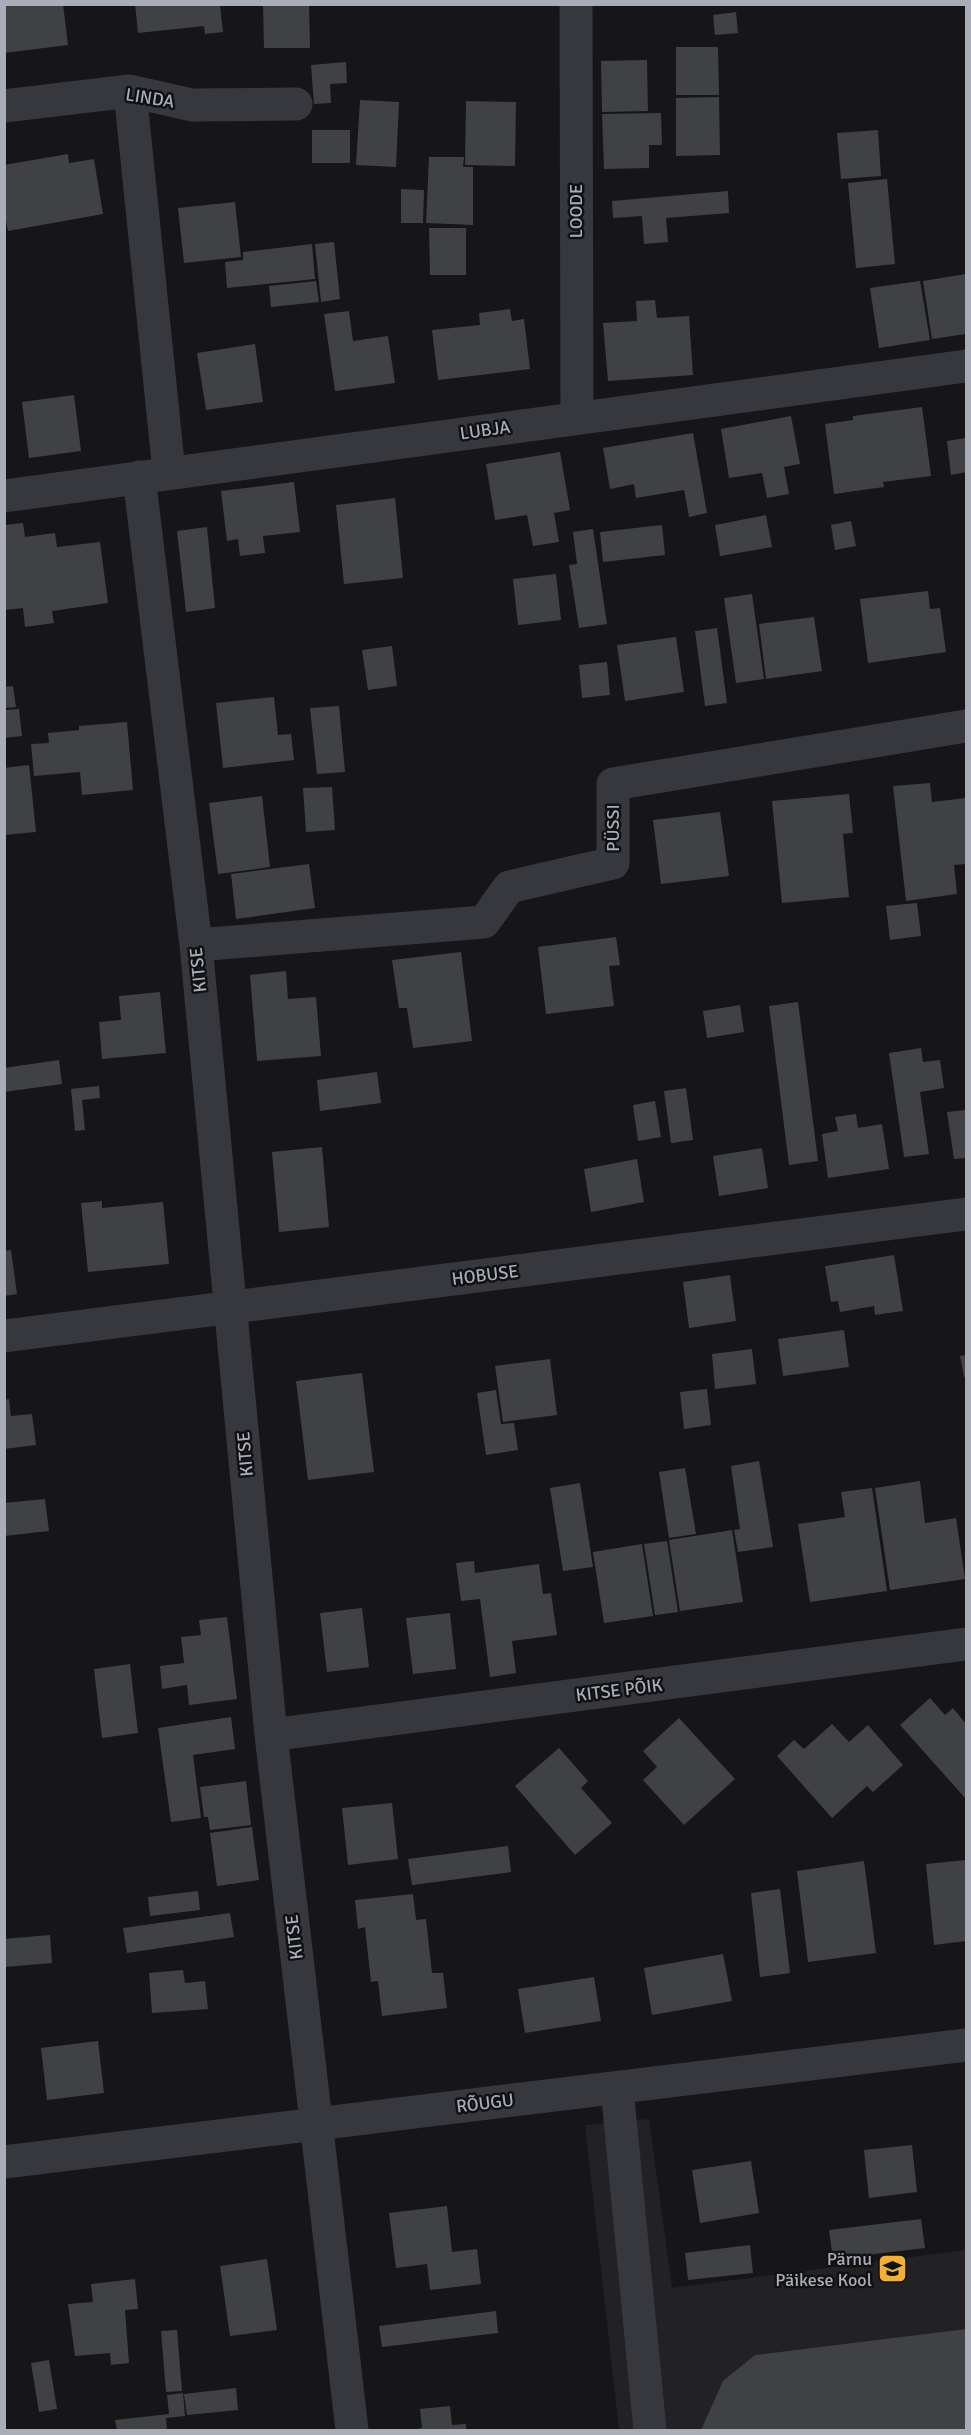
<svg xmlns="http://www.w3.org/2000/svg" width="971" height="2435" viewBox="0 0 971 2435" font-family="Signika,sans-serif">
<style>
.built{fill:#222225}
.building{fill:#404145}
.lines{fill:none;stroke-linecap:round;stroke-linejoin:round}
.minor{stroke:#37383d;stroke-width:33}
.labels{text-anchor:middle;stroke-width:5;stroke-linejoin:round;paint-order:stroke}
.street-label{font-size:18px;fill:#a8adb8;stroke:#111113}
.poi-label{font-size:18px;fill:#a8adb8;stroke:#111113;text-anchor:end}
</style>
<rect width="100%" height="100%" fill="#161618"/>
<path class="built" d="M649,2119L672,2288L966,2250V2430H619L585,2125Z"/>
<path class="building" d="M4,4H63L68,45L4,53Z
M135,4L220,5L223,32L205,34L204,26L138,33Z
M263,4H309L310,48H264Z
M736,12L738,33L715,35L713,15Z
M676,47H718L719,95H676Z
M647,60L648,111L602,112L601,61Z
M346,62L347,83L330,84L331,103L314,104L311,65Z
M719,97L720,155L676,156V98Z
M360,100L399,102L396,167L356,165Z
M466,101L516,102L515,166L465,165Z
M661,113L662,145H649V168L604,169L602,114Z
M312,130H350V163H312Z
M878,130L881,176L841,179L837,133Z
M68,154L69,163L94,159L103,214L8,231L4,212V165Z
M429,157H464L463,167H473V225L426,223Z
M887,179L895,264L856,268L848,183Z
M401,189L424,190L423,223H401Z
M728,191L729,213L666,218L668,242L644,244L642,216L613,218L612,201Z
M235,202L241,257L184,263L178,208Z
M429,228H466V275H430Z
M334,242L340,299L321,302L315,244Z
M312,244L315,279L227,288L225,262L243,260V252Z
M966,274V334L932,339L923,281Z
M316,281L319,302L271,307L269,286Z
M920,281L930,340L879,348L870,288Z
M655,300L657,318L689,316L693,375L608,381L603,323L637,321L636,301Z
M510,309L512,321L524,319L530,369L438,380L432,330L480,325L479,313Z
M349,311L353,341L388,336L395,383L335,391L324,314Z
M255,344L263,402L206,410L197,353Z
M74,395L81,451L29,458L22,402Z
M922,407L931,476L883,482L884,487L834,494L825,424L853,420V416Z
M791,416L800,464L784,467L789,494L767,498L762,473L729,478L721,429Z
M693,433L707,513L689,517L684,490L636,498L634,484L610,489L603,448Z
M966,438V472L951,475L947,441Z
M560,452L570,510L554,513L559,542L533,546L527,515L495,520L486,464Z
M294,482L300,532L263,536L265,553L240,556L238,539L227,541L221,491Z
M395,498L403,578L344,584L336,505Z
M766,515L772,547L720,556L715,525Z
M851,521L856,546L835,550L831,525Z
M23,523L25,537L55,533L57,547L100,542L108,603L52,611L54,623L25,627L23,608L4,610V525Z
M662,525L665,555L603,562L600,532Z
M207,527L215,608L186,612L177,531Z
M593,529L607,624L579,628L569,565L577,564L573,532Z
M556,574L561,620L518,625L513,579Z
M928,591L930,609L940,608L946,652L868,663L860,599Z
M752,594L764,679L736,683L724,598Z
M814,617L822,671L766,679L759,624Z
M717,628L727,703L705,706L695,631Z
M676,637L684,692L625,701L617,645Z
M392,646L397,686L368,690L362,650Z
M607,662L610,695L582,698L579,665Z
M13,686L16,707L4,708V687Z
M274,697L278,735L291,734L294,760L223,768L216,703Z
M339,706L345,772L317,774L310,708Z
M19,709L22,736L4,738V710Z
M127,722L133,790L82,795L80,772L34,776L31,744L49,743L48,733L79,730V726Z
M29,765L36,832L4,835V768Z
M930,783L932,802L966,798V864L954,865L957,894L906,901L893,786Z
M332,787L335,830L306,832L303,788Z
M849,794L853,833L843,834L849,897L782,903L772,801Z
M262,796L270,867L218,874L209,803Z
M720,812L729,876L661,884L653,820Z
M309,864L315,908L236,919L231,874Z
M917,903L921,936L890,940L886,906Z
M616,937L620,965L609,966L614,1006L546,1014L538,947Z
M461,952L472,1041L413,1048L407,1008H399L392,960Z
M286,971L288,999L316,997L321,1056L257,1061L250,975Z
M160,992L166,1053L102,1059L99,1022L121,1020L119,996Z
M798,1002L818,1161L789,1165L769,1006Z
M740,1005L744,1032L707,1038L703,1011Z
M921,1048L923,1062L940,1060L944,1088L920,1092L929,1154L904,1157L889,1053Z
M59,1060L62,1084L4,1092V1068Z
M377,1072L381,1103L320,1111L317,1080Z
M99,1086L100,1098L82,1100L85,1130L75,1131L71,1089Z
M686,1088L693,1140L671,1143L664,1091Z
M655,1101L661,1137L638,1141L633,1105Z
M966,1110V1158L954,1159L947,1112Z
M856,1114L858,1128L882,1124L889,1169L828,1178L822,1134L838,1131L835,1117Z
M322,1147L329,1227L279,1232L272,1152Z
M762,1148L768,1188L719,1196L713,1156Z
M637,1159L644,1202L591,1212L584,1169Z
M102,1201V1208L163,1202L169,1264L88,1272L81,1203Z
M11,1250L17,1294L4,1296V1251Z
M894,1255L903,1311L875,1315L874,1306L840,1312L838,1301L831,1302L825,1266Z
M730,1275L736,1321L689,1328L683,1282Z
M844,1330L849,1367L783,1376L778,1339Z
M752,1349L756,1384L715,1389L712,1354Z
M966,1355V1377H964L960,1356Z
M550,1359L557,1415L503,1422L495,1366Z
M362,1373L374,1472L308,1480L296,1381Z
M707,1389L711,1425L684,1429L680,1392Z
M496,1390L501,1424L514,1423L518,1450L486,1455L477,1393Z
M9,1399L11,1416L32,1414L36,1445L4,1449V1400Z
M759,1461L773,1547L738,1552L734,1530L740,1529L731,1466Z
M685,1468L696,1534L669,1538L659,1472Z
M920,1481L925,1523L956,1518L965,1579L890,1590L875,1488Z
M580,1483L593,1567L563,1571L550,1488Z
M872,1488L887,1591L810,1602L798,1524L845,1517L841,1492Z
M45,1499L49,1531L4,1536V1503Z
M732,1530L743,1602L680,1611L669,1540Z
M667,1541L678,1612L655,1615L644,1544Z
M642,1544L653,1616L604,1623L593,1552Z
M474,1561L475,1573L539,1564L543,1594L551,1593L557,1635L512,1641L516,1673L490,1677L480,1599L461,1601L456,1563Z
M362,1608L369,1667L327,1672L320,1613Z
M450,1613L456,1669L413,1674L406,1618Z
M227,1617L237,1699L189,1705L187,1685L162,1689L160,1666L184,1663L181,1637L201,1635L199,1620Z
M130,1664L138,1733L102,1738L94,1669Z
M930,1698L945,1715L953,1708L966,1724V1799L900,1725Z
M231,1717L235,1749L193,1755L201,1818L171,1822L158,1728Z
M679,1718L735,1779L684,1825L643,1780L657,1767L643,1751Z
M832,1724L849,1742L868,1725L903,1765L873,1792L867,1786L832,1818L777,1756L794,1740L804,1749Z
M559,1748L588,1781L581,1788L612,1823L575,1855L515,1786Z
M246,1781L251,1825L210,1830L208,1817H204L200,1787Z
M392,1803L398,1859L348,1865L342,1808Z
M252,1827L259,1880L217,1886L210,1833Z
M508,1846L511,1872L412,1885L408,1859Z
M966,1860V1941L934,1945L926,1864Z
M864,1861L876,1953L808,1962L797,1871Z
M780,1889L790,1973L760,1977L751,1893Z
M198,1891L200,1910L150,1916L148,1897Z
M413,1894L416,1920L426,1919L432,1973H443L447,2008L382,2016L378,1981L371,1982L365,1927L358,1929L355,1900Z
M230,1913L234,1937L127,1953L123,1928Z
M50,1935L52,1963L4,1967V1939Z
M723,1954L732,2001L652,2015L644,1968Z
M183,1970L185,1983L205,1981L208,2009L152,2013L149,1973Z
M594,1977L601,2021L525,2033L518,1989Z
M98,2041L104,2093L47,2100L41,2048Z
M912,2145L917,2192L869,2198L864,2150Z
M751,2161L759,2213L700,2223L692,2170Z
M447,2206L452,2252L477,2249L481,2284L430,2290L427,2264L396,2268L389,2213Z
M921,2219L925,2248L833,2259L829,2230Z
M750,2245L753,2273L688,2280L685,2253Z
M267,2259L277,2330L230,2336L220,2266Z
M135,2279L138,2309L125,2310L129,2363L111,2365L110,2353L75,2356L68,2304L93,2302L91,2284Z
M496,2311L498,2333L382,2347L379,2326Z
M966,2329V2430H701L723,2381L755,2355Z
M177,2330L182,2391L166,2392L161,2331Z
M49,2360L57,2409L39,2412L31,2363Z
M236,2388L238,2410L187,2415L184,2394Z
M183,2393L185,2416L166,2418L167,2430H117L115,2420L169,2414L167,2395Z
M450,2406L452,2425L466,2424V2430H411L422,2428L420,2409Z"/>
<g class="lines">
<path class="minor" d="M576,4L577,418
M130,91L169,472
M4,106L130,91L192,105L296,104
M139,477L196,945L271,1735L352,2430
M4,496L966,366
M196,945L484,922L509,887L613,863V784L966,726
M4,1336L966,1214
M271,1735L966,1644
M617,2088L650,2430
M4,2162L966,2045"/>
</g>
<defs>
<symbol id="school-square" viewBox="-11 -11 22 22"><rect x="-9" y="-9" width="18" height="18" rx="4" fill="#f2b134" stroke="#111113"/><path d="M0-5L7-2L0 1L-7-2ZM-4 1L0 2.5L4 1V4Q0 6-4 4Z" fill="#111"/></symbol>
</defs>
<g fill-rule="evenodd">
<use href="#school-square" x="876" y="2252" width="33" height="33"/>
</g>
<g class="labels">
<g class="street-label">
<text transform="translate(150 98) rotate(9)" y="6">LINDA</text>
<text transform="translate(576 211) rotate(-90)" y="6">LOODE</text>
<text transform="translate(485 430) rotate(-8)" y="6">LUBJA</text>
<text transform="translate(613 828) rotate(-90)" y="6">PÜSSI</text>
<text transform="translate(198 970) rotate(-96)" y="6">KITSE</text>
<text transform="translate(485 1275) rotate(-7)" y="6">HOBUSE</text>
<text transform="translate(245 1454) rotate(-95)" y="6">KITSE</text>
<text transform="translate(619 1690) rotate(-7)" y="6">KITSE PÕIK</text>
<text transform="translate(294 1937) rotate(-97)" y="6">KITSE</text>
<text transform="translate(485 2103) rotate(-7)" y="6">RÕUGU</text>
</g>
<g class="poi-label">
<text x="872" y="2265">Pärnu<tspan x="872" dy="21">Päikese Kool</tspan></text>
</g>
</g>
<rect width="971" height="2435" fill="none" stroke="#a8adb8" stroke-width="12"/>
</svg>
